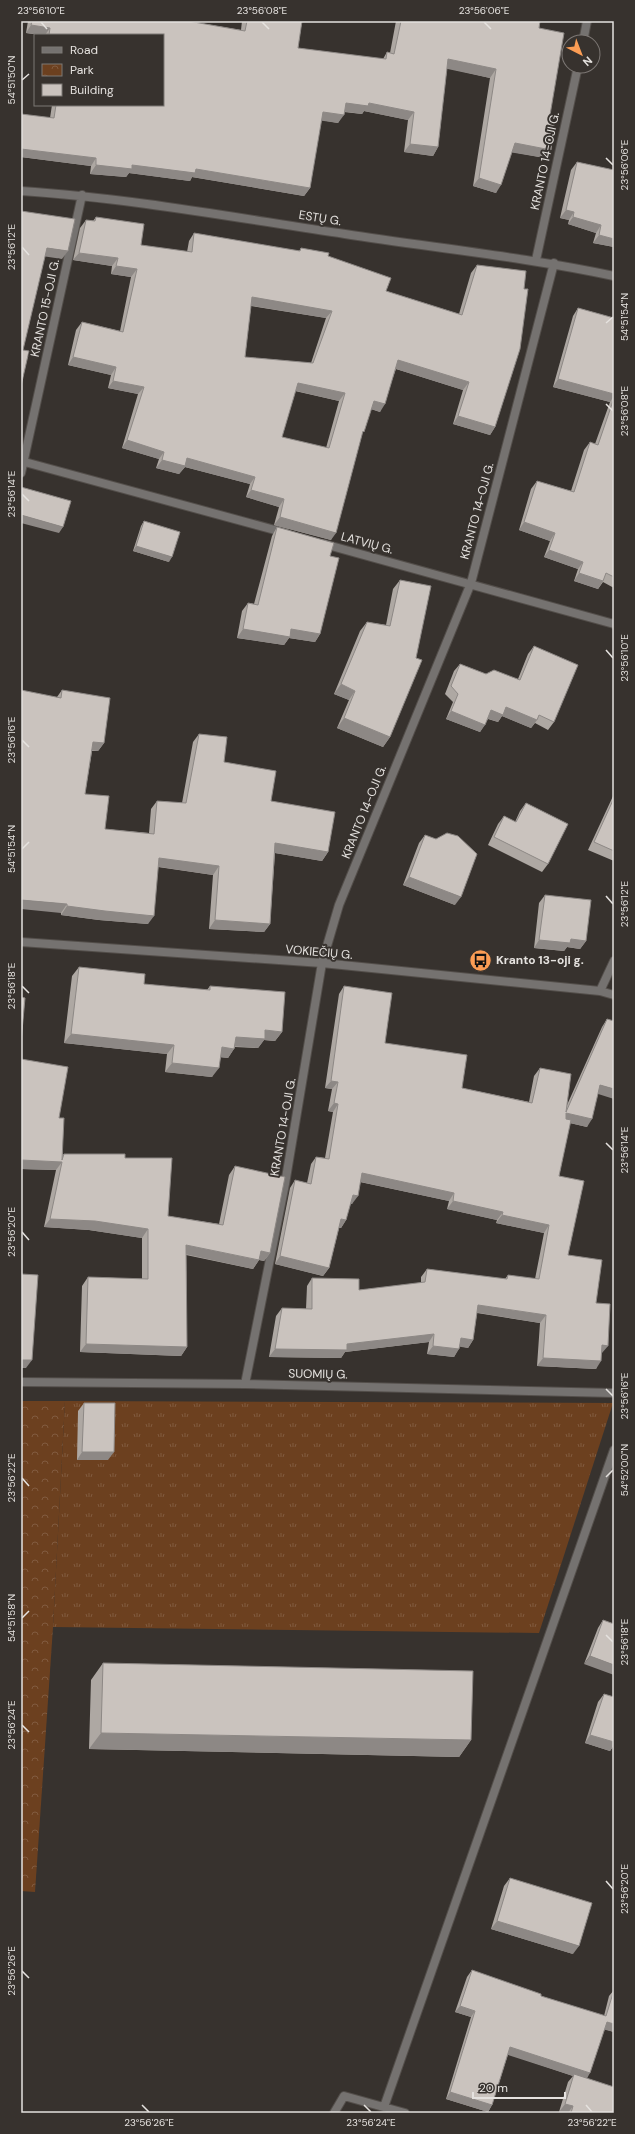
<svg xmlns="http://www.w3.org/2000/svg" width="635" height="2134" viewBox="0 0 635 2134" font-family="'DM Sans',sans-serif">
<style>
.grass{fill:url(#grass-tufts)}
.park{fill:url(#park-crowns)}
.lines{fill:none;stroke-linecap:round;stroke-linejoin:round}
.street-casing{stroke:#534e4a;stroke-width:10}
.street{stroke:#757270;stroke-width:8}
.wall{fill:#aea8a3;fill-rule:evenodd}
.shaded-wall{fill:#8d8885}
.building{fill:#cac3be;stroke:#8d8885;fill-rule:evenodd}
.ticks{fill:none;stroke:#e5e2df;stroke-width:1.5}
.labels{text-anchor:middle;stroke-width:4;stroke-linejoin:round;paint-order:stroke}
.street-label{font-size:12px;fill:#e5e2df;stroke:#37322e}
.poi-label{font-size:12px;font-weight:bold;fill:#e5e2df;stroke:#37322e;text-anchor:start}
.neatline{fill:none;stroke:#e5e2df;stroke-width:1.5}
.ticks-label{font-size:10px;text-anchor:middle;fill:#e5e2df}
</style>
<defs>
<pattern id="grass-tufts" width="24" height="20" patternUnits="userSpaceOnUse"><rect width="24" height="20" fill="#6c401f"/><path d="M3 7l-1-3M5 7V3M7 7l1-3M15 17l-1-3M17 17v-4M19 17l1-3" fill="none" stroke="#815b3f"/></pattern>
<pattern id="park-crowns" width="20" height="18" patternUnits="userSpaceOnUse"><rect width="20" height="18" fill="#6c401f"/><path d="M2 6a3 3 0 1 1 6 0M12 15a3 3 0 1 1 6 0" fill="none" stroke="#815b3f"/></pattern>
</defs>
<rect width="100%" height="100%" fill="#37322e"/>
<path class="grass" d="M65,1401L613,1403L539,1633L53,1627Z"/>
<path class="park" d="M21,1401H65L53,1627L35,1892L21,1891Z"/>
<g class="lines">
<defs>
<path id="street" d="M583,42L587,21
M21,191C130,198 237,218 345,234C435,248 525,257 614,276
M536,260L578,66
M21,461L286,533
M21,473L82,195
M324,544L614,624
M21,942L322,963L600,991L614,995
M600,991L614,961
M21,1382L245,1384L614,1393
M245,1384L285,1184L322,963L339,905L471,583L554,263
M384,2107L614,1450
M334,2113L344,2096L405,2113"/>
</defs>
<use href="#street" class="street-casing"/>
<use href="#street" class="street"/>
</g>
<path class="wall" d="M28,21H188L241,30L242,21H302L298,48L383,59L387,52L390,53L396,21H540L539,28L550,115L551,150L545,158L512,152L496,193L473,186L490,78L447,68L438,147L433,156L404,152L408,120L364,111L362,114L344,112L338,123L321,120L310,188L304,196L192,177L190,181L129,173L126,177L90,174L91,166L21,157V114L50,118L52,105H163V35H41L26,33Z
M577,162L614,170V247L593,243L596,233L568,224L569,220L560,218L571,170Z
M96,217L141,245L187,252L189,241L194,233L299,251L301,248L328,256L386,291L459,314L471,273L477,265L495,427L490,435L453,424L463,390L396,369L380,412L371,409L361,436L331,540L274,525L279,507L246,497L250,484L185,467L179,474L156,468L159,459L122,448L138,394L108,388L111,375L68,365L76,330L82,322L120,331L131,277L111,274L112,266L73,260L80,228L86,220L93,221ZM251,306L326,318L311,363L245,357ZM295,391L339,401L326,448L282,437Z
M578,308L614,318V588L603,582L598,589L574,581L578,569L544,557L550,541L519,530L531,489L537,481L571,491L584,450L590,442L595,444L610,402L553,387L573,316Z
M144,521L169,562L133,551L141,526Z
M277,527L330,556L320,634L315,642L289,638L284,645L237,638L242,611L248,603L254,604L272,536Z
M400,580L390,737L383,747L337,728L349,700L334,694L360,631L367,622L386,625L393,589Z
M534,646L554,722L548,730L535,723L531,728L502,716L498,722L488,719L480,732L446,719L453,702L445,694L454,671L460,664L486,674L518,679L528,654Z
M62,690L104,743L98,751H92L85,794L105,829L149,833L151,809L157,801L182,803L193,742L199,734L224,762L271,801L328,852L322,861L275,853L270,924L264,932L209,929L213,875L158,867L148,924L99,920L61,915L57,697Z
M614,794V861L588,850Z
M526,803L548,864L542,872L488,845L498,824L504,816L515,822L520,811Z
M425,835L455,905L403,885L419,843Z
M545,895L586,941L580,949L567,947L564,951L534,948L539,903Z
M79,967L144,984L207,990L210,986L282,1032L275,1041L264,1040L258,1048L235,1047L228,1058L221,1057L212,1077L165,1072L167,1054L64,1043L72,976Z
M344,986L385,1043L462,1088L529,1102L534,1076L540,1068L567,1105L602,1027L607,1019L598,1094L587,1127L570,1123L559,1176L568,1255L596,1303L602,1353L596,1369L537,1366L540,1323L477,1313L473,1340L468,1348L460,1346L454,1357L427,1354L429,1342L345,1352L341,1358L269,1357L276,1316L282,1308L306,1309L307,1286L312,1278L359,1290L421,1283V1277L427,1269L505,1279L508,1275L535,1279L544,1233L496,1223L497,1220L447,1209L449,1201L360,1182L352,1204H350L346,1220L341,1228H339L329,1268L323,1276L275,1264L290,1188L295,1180L307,1183L311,1164L316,1157L325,1158L333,1112L328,1111L332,1089L325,1088L339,994Z
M21,1059L59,1118L63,1155L64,1154L125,1158L168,1216L219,1224L229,1175L235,1166L270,1253L264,1261L259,1260L253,1269L186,1255L187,1347L181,1356L80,1352L82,1286L88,1277L142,1279V1238L89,1230L44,1227L56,1170L21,1169Z
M84,1403L108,1460H77L78,1411Z
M603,1620L614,1624L584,1664L598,1628Z
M103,1663L471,1740L459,1757L89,1749L91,1680Z
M604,1694L614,1697V1745L610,1751L585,1743L598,1702Z
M510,1878L573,1954L491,1929L504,1886Z
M472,1970L541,1996L604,2016L609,1996L614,1990V2032L604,2029L587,2078L614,2113H563L559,2112L568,2082L573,2076L508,2054L492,2105L488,2112L446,2099L471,2017L455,2012L467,1977Z"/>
<path class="shaded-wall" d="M31,25L50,28L45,35H41L26,33Z
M448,59L496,69L490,78L443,68Z
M346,103H369L414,112L408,120L364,111L362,114L340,111Z
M323,112L344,115L338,123L317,120Z
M515,143L551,150L545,158L509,152Z
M410,144L438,147L433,156L404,152Z
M21,149L96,158L91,166L21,157Z
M96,165H132L196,169L310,188L304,196L192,177L190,181L129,173L126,177L90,174Z
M479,178L501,185L496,193L473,186Z
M566,210L574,212L569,220L560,218Z
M573,217L601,225L596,233L568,224Z
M599,235L614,239V247L593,243Z
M47,248L68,251L62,259L42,256Z
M79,253L118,258L112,266L73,260Z
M116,266L137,269L131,277L111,274Z
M252,297L332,311L326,318L247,305Z
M73,357L116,367L111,375L68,365Z
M398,360L469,382L463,390L393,368Z
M558,379L614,394V396L610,402L553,387Z
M113,381L144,387L138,394L108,388Z
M298,383L345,393L339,401L292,390Z
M374,401L385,404L380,412L368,408Z
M458,416L495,427L490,435L453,424Z
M127,440L164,452L159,459L122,448Z
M187,458L255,477L250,484L185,467L179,474L156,468L162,460Z
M251,490L284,499L279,507L246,497Z
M21,515L63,527L59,533L21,523Z
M280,517L336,533L331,540L274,525Z
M524,522L555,533L550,541L519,530Z
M136,546L172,557L169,562L133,551Z
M549,550L583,562L578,569L544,557Z
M579,573L603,581L598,589L574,581Z
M243,629H291L320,634L315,642L289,638L284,645L237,638Z
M341,684L355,691L349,700L334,694Z
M506,707L537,720L531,728L502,716L498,722L486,718L491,710Z
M451,711L485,725L480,732L446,719Z
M344,718L390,737L383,747L337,728Z
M93,742L104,743L98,751L87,750Z
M275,843L328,852L322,861L269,852Z
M159,858L219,866L213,875L153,866Z
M409,877L461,897L455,905L403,885Z
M21,900L67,904L61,913L21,909Z
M67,906L154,916L148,924L99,920L61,915Z
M215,920L270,924L264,932L209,929Z
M571,939L586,941L580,949L567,947L564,951L534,948L539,940Z
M265,1030L282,1032L275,1041L264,1040L258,1048L229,1046L236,1037Z
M71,1034L174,1045L167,1054L64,1043Z
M222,1047L234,1049L228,1058L216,1057Z
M172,1063L219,1068L212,1077L165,1072Z
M331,1081L338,1082L332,1089L325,1088Z
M600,1085L614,1089V1099L595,1093Z
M334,1103L338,1104L333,1112L328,1111Z
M566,1113L592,1119L587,1127L561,1121Z
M21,1160L62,1162L56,1170L21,1169Z
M362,1173L454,1193L449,1201L356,1181Z
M353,1195L358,1196L352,1204L347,1203Z
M453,1201L503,1212L497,1220L447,1209Z
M502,1215L549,1225L544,1233L496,1223Z
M50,1219L95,1221L148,1229L142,1238L89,1230L44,1227Z
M341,1219L346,1220L341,1228L335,1227Z
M186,1245L259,1260L253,1269L180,1253Z
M261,1251L270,1253L264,1261L255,1259Z
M280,1256L329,1268L323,1276L275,1264Z
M478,1305L546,1315L540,1323L473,1312Z
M434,1334L429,1342L345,1352L341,1358L269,1357L275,1349L347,1344Z
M461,1338L473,1340L468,1348L455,1346Z
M86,1344L187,1347L181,1356L80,1352Z
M602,1345L608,1346L602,1353Z
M433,1346L459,1349L454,1357L427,1354Z
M543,1358L601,1361L596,1369L537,1366Z
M21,1360H32L26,1368H21Z
M82,1452H114L108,1460H77Z
M590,1656L614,1665V1675L584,1664Z
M101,1733L471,1740L459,1757L89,1749Z
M590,1735L614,1742V1745L610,1751L585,1743Z
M497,1921L579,1946L573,1954L491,1929Z
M460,2006L475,2011L471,2017L455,2012Z
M607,2022L614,2024V2032L602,2029Z
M510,2047L590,2073L586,2080L574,2074L573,2076L505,2054Z
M450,2092L492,2105L488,2112L446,2099Z
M565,2104L573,2106L568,2113H563L559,2112Z"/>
<path class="building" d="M32,21H188L245,31L247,21H302L298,48L386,59L387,52L394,54L401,21H540L539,28L564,33L550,115L555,116L551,150L515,143L501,185L479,178L496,69L448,59L438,147L410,144L414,112L369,103L368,106L346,103L344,115L323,112L310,188L196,169L195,173L132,165V169L96,165V158L21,149V114L54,118L56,105H163V35H49L50,28L31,25Z
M577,162L614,170V239L599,235L601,225L573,217L574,212L566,210Z
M21,211L75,219L68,251L47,248L23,350L29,351L21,386Z
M96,217L144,224L141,245L192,252L194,233L300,251L301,248L329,253L328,256L391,278L386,291L462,315L477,265L526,271L524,289H528L520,349L495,427L458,416L469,382L398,360L385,404L374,401L364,432L363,431L336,533L280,517L284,499L251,490L255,477L187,458L185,466L162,460L164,452L127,440L144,387L113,381L116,367L73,357L82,322L123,332L137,269L116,266L118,258L79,253L86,220L95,221ZM252,297L332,311L313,363L245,357ZM298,383L345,393L329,448L282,437Z
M578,308L614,318V394L558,379Z
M614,398V577L606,573L603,581L579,573L583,562L549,550L555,533L524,522L537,481L574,492L590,442L598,445Z
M21,487L71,501L63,527L21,515Z
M144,521L180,532L172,557L136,546Z
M277,527L334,543L330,556L339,558L320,634L291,629L290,637L243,629L248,603L258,605Z
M400,580L431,586L416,658L422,660L390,737L344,718L355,691L341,684L367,622L390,626Z
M534,646L578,665L554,722L539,715L537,720L506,707L503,715L491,710L485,725L451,711L458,694L451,686L460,664L486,674L494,670L520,680Z
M21,690L61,698L62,690L110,698L104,743L93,742L85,794L109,796L105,829L154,834L157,801L186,803L199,734L227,737L224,762L276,771L271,801L335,812L328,852L275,843L270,924L215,920L219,866L159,858L154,916L105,911L67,906V904L21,900Z
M614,798V851L594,842Z
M526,803L568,824L548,864L494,837L504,816L516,822Z
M447,833L458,836L477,854L461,897L409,877L425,835L436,839Z
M545,895L591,900L586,941L571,939L570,943L539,940Z
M79,967L145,974L144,984L210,990V986L285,992L282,1032L265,1030V1039L236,1037L234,1049L222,1047L219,1068L172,1063L174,1045L71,1034Z
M344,986L392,993L385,1043L467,1055L462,1088L532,1103L540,1068L571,1074L566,1112L607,1019L614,1021V1089L600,1085L592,1119L566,1113V1119L571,1120L559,1176L584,1181L568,1255L602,1260L596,1303L610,1304L608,1346L602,1345L601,1361L543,1358L546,1315L478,1305L473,1340L461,1338L459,1349L433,1346L434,1334L347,1344V1350L275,1349L282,1308L312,1309V1278L359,1279V1290L425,1282L427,1269L507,1279L508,1275L539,1279L549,1225L502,1215L503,1212L453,1201L454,1193L362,1173L358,1196L353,1195L346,1220L341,1219L329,1268L280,1256L295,1180L311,1184L316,1157L329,1159L338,1104L334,1103L338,1082L331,1081Z
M21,997L25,998L21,1042Z
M21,1059L68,1067L59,1118H64L62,1160L64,1154H125V1158H172L168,1216L223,1225L235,1166L285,1177L270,1253L261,1251L259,1260L186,1245L187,1347L86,1344L88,1277L148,1279V1229L95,1221L50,1219L62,1162L21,1160Z
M21,1274L38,1275L32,1360H21Z
M84,1403H115L114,1452H82Z
M603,1620L614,1624V1665L590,1656Z
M103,1663L473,1671L471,1740L101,1733Z
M604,1694L614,1697V1742L590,1735Z
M510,1878L592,1903L579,1946L497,1921Z
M472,1970L541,1994V1996L606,2016L614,1990V2024L607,2022L590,2073L510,2047L492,2105L450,2092L475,2011L460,2006Z
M574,2074L614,2087V2113H571L573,2106L565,2104Z"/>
<path class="ticks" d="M41,22L47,29M262,22L269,29M484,22L491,29M22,80L29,74M606,158L613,165M22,247L29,255M606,323L613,317M606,404L613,411M22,494L29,501M606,650L613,658M22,740L29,747M22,849L29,842M606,896L613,904M22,986L29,993M606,1143L613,1150M22,1232L29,1240M606,1389L613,1396M606,1477L613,1470M22,1478L29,1486M22,1618L29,1611M606,1635L613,1642M22,1725L29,1732M606,1881L613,1889M22,1971L29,1978M142,2105L149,2112M364,2105L371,2112M586,2105L592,2112"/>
<defs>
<symbol id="bus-disc" viewBox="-11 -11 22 22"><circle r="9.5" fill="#fc9d54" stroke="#37322e"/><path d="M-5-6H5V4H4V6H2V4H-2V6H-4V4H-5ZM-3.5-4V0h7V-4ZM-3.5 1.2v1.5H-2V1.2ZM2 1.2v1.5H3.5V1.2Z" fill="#111"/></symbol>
</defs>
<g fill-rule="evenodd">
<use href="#bus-disc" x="468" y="948" width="25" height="25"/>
</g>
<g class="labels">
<g class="street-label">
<text transform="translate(545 161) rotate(-78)" y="4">KRANTO 14-OJI G.</text>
<text transform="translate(320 218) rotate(9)" y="4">ESTŲ G.</text>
<text transform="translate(45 308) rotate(-78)" y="4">KRANTO 15-OJI G.</text>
<text transform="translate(477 511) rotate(-75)" y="4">KRANTO 14-OJI G.</text>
<text transform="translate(367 543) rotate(15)" y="4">LATVIŲ G.</text>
<text transform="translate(364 812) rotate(-68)" y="4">KRANTO 14-OJI G.</text>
<text transform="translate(319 952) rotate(5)" y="4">VOKIEČIŲ G.</text>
<text transform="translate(283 1127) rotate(-80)" y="4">KRANTO 14-OJI G.</text>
<text transform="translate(318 1374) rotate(1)" y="4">SUOMIŲ G.</text>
</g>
<g class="poi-label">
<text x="496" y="964">Kranto 13-oji g.</text>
</g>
</g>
<rect width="635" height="2134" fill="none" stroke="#37322e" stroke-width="44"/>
<rect x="34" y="34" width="130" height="72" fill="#37322e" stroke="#7d7875"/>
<rect x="42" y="47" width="20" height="6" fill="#757270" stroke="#7d7875"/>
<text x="70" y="54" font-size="12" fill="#e5e2df">Road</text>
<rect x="42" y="64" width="20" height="12" fill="url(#park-crowns)" stroke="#7d7875"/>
<text x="70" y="74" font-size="12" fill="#e5e2df">Park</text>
<rect x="42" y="84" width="20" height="12" fill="#cac3be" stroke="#7d7875"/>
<text x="70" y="94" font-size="12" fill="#e5e2df">Building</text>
<g transform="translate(581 54) rotate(138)"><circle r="19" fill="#37322e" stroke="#7d7875"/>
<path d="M0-3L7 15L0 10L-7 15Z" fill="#fc9d54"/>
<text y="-6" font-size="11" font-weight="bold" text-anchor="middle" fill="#e5e2df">N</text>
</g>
<path d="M473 2092v6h92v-6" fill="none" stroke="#e5e2df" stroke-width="2"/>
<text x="479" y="2092" font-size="12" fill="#e5e2df" stroke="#37322e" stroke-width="3" paint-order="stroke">20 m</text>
<rect x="22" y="22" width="591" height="2090" class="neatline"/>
<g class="ticks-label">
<text x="41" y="14">23°56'10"E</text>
<text x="262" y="14">23°56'08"E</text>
<text x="484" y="14">23°56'06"E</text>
<text transform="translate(11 80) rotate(-90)" y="4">54°51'50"N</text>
<text transform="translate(624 165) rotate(-90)" y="4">23°56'06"E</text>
<text transform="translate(11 247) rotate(-90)" y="4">23°56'12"E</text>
<text transform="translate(624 317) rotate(-90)" y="4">54°51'54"N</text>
<text transform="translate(624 411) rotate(-90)" y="4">23°56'08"E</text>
<text transform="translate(11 494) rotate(-90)" y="4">23°56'14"E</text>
<text transform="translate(624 658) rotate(-90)" y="4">23°56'10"E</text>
<text transform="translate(11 740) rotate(-90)" y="4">23°56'16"E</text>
<text transform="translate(11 849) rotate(-90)" y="4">54°51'54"N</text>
<text transform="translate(624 904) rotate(-90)" y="4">23°56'12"E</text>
<text transform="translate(11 986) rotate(-90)" y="4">23°56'18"E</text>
<text transform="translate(624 1150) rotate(-90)" y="4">23°56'14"E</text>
<text transform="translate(11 1232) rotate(-90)" y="4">23°56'20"E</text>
<text transform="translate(624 1396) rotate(-90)" y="4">23°56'16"E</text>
<text transform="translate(624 1470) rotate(-90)" y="4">54°52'00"N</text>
<text transform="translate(11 1478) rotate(-90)" y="4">23°56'22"E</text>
<text transform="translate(11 1618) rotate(-90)" y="4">54°51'58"N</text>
<text transform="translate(624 1642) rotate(-90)" y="4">23°56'18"E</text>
<text transform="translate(11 1725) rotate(-90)" y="4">23°56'24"E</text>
<text transform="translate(624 1889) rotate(-90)" y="4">23°56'20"E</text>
<text transform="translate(11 1971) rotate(-90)" y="4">23°56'26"E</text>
<text x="149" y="2126">23°56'26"E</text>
<text x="371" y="2126">23°56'24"E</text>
<text x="592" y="2126">23°56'22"E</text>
</g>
</svg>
